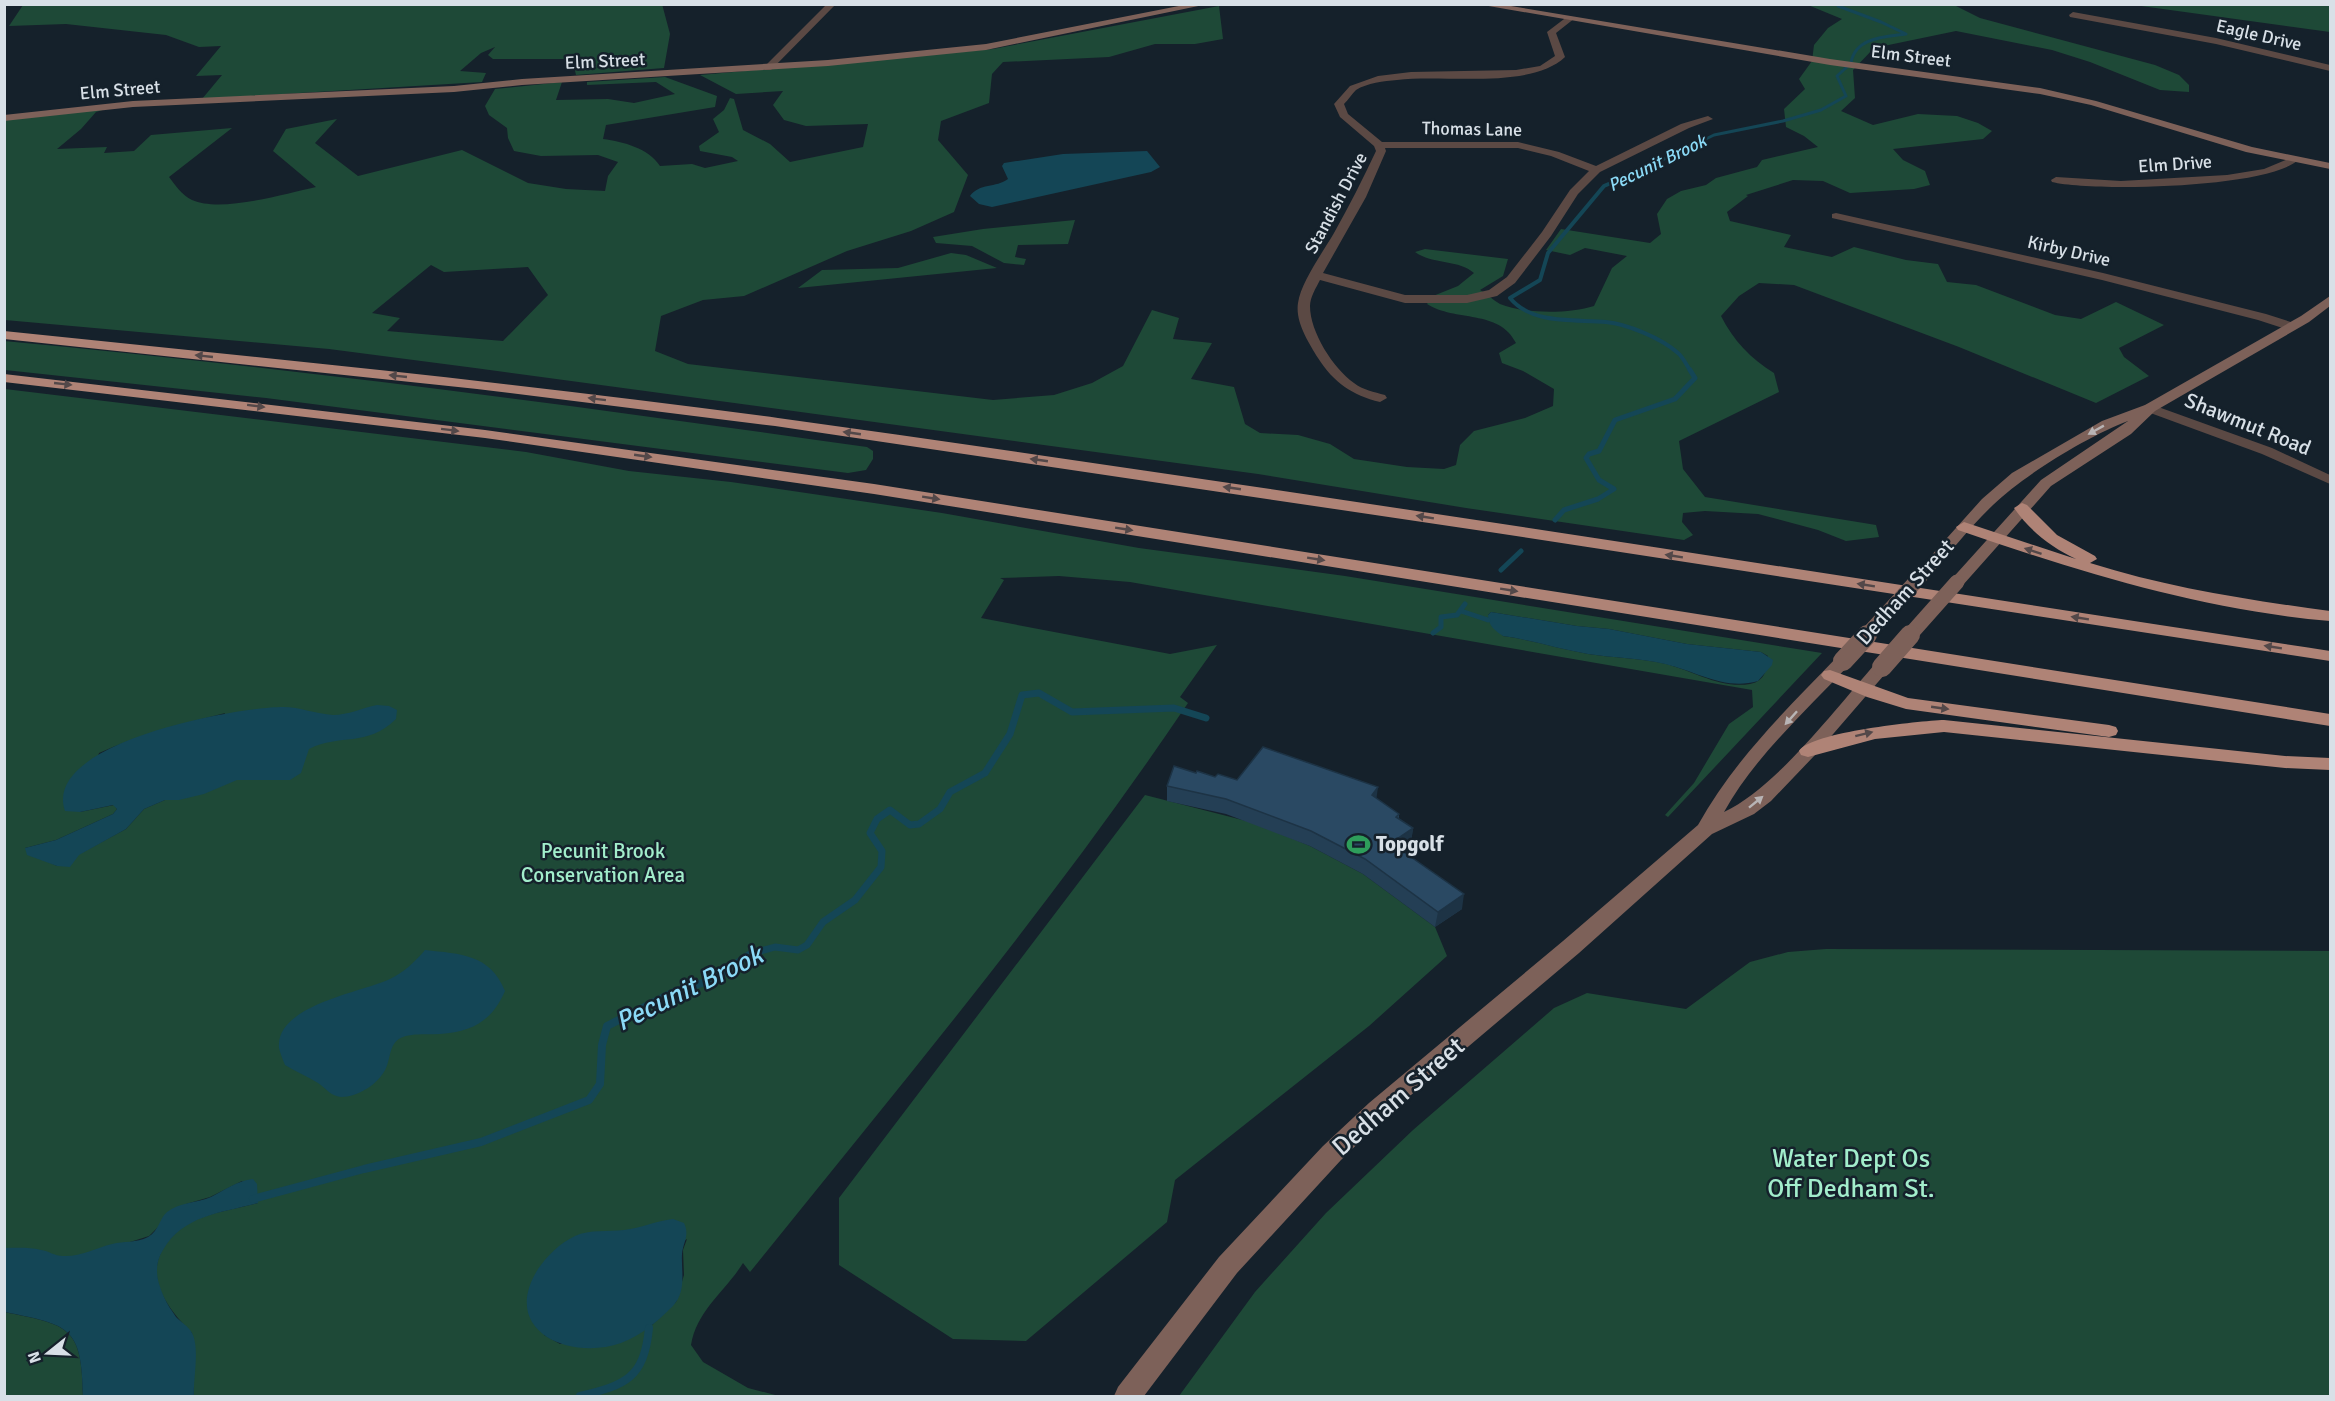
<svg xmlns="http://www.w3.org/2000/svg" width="2335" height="1401" viewBox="0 0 2335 1401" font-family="Signika,sans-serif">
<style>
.green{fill:#1e4937;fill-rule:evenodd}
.water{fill:#144656}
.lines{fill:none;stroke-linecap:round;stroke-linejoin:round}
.stream-far4{stroke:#144656;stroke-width:3}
.stream-far3{stroke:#144656;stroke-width:4}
.stream-far2{stroke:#144656;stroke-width:5}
.stream-far1{stroke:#144656;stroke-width:7}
.stream{stroke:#144656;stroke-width:8}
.street{fill:#5b4944;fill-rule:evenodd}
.secondary{fill:#7d6159;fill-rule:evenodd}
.highway{fill:#af8376;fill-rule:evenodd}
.secondary-bridge-far1{stroke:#7d6159;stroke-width:15}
.secondary-bridge{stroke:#7d6159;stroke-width:20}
.wall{fill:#243f55}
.shaded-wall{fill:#1d3345}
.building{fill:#2a4963;stroke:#1d3345;stroke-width:1.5}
.oneway{fill:#534849}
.oneway2{fill:#b8b4b5}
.labels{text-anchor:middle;stroke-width:5;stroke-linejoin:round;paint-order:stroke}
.far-street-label{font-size:18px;fill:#d8e0e7;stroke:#15212b}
.far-water-label{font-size:18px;font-style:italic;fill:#8bdaf7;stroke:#15212b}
.street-label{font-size:21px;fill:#d8e0e7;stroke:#15212b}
.poi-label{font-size:21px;font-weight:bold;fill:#d8e0e7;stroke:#15212b;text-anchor:start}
.park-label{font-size:21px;fill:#a2edcb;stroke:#15212b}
.near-street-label{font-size:26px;fill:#d8e0e7;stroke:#15212b}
.near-park-label{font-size:26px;fill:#a2edcb;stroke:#15212b}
.near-water-label{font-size:27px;font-style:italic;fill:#8bdaf7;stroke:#15212b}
</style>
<rect width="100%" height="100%" fill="#15212b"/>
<path class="green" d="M662,4L670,34L664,68L576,75L573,62L563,59H493L488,55L495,47L481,53L460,71L486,73L482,82L202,99L222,75L196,76L221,46L199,47L166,35L66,24L9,26L23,5L5,6L4,5Z
M1808,5H1954L1980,18L2155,65L2179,75L2189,85V92L2160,90L2090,62L2052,50L1956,31L1874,48L1853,70L1855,98L1841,111L1873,125L1918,114L1957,116L1978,123L1992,131L1983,139L1893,149L1903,160L1925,171L1930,185L1914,189L1850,193L1823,181L1793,180L1746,195L1748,196L1727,212L1730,221L1791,235L1784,247L1832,257L1854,247L1906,260L1938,264L1947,282L1976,285L2055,315L2081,319L2116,302L2164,325L2119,348L2124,357L2149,376L2096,403L1959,347L1794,285L1759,283L1739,296L1721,316C1733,340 1751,359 1774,373L1779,392L1679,441L1683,469L1705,497L1876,525L1879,537L1846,541L1818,530L1758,514L1705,511L1683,513L1682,522L1693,535L1684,540L1466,508L1258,474L475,368L329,349L5,320V119L112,107L96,112L81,129L57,149L107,147L104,153L134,151L151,135L232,128L169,177C175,185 182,195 192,200C221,213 284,194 316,187L273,151L286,129L337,119L315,143L358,176L462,150L528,183L566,189L605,191L608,176L618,162L598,155L541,156L514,151L508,138L507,128L489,115L485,106L495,89L562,82L556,100L608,99L634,103L675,94L656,82L587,85V82L665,77L717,96L715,107L606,125L603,139C624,142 648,148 660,166L692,164L705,168L738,161L732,157L700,151L699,146L719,132L713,119L724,110L730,98L734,99L743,130L770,144L790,162L863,147L868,124L806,126L784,120L773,105L783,91L736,94L700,75L993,49L1219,6L1223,39L1195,44H1155L1109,57L1003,62L992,74L989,103L941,121L938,140L968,175L954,212L911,231L847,251L744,296L703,300L661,316L655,351L688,364L993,400L1054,395L1092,383L1123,366L1152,310L1179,318L1173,339L1212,343L1191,379L1234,387L1245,424L1260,433L1298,435L1330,444L1354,459L1407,467L1444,469L1456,465L1460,445L1474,431L1525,418L1553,406L1554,389L1523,371L1502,363L1499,353L1516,343C1499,309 1455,322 1427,304L1433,296L1458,286L1474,273C1458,259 1433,265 1415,252L1425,249L1508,259L1503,276L1480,290C1487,294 1493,300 1500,304C1524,314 1569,314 1594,306L1612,268L1627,256L1585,248L1570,255L1546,250L1561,229L1650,243L1661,234L1657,214L1667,199L1681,191L1706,185L1716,178L1757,167L1762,160L1818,147L1804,136L1786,127L1784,109L1805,89L1799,79L1812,61L1814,45L1828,28L1842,19ZM431,265L444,272L528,267L548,295L503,341L387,331L400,318L372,313Z
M2134,5H2330V32Z
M1075,220L1068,244L1018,245L1015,257L1026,259L1024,265L1004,263L972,246L936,243L933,237L983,229Z
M951,253L966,255L997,268L798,288L822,270L898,268Z
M4,341C293,368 580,406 867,447L873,451V459L866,470L848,473L266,398L5,370Z
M5,389L526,452L629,471L731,482L942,513L1139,548L1345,576L1822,653L1668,817L1665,815L1694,783L1729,724L1753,707L1752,690L1130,582L1059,576L1000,578L1004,580L981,618L1170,654L1217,645L1180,697L1188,703C1054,902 900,1086 750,1272L743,1263C725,1292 697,1310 691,1345L703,1362L748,1388L779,1396H194L192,1333C166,1307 141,1274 169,1240C176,1233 182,1226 191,1222C212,1212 236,1209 258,1203L242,1181L210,1197L186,1204L162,1223L149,1236L130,1242L76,1280L5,1272ZM1491,612L1577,626L1609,629L1687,644L1761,652L1768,656C1767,668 1766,681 1750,684C1721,689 1693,671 1666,664C1640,658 1614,658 1588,654C1560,649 1532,640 1503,636L1488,615ZM225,713L179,800H165L144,809L126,829L57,866L44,860L25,848L56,840L113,814L117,809L114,805L80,812L99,753C139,735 182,724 225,713ZM687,1239L683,1250L684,1275L676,1302L649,1328L560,1344L544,1335Z
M1145,795L1254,823L1310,846L1363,874L1435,927L1447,956L1369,1026L1175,1180L1167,1222L1026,1341L953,1339L839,1265V1198Z
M1826,949L2330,951V1396H1179L1255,1292L1326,1213L1413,1130L1554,1008L1587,993L1686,1009L1750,962L1788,952Z
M4,1312C69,1325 82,1326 83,1396H5Z"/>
<path class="water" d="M1147,151L1160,167L1151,172L992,207L979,204L970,196C979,183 996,188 1008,179L1002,166L1004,163L1063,154Z
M1491,612L1577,626L1609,629L1687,644L1761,652L1773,660L1772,665L1758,681C1725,691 1696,671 1665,664C1640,658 1614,658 1588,654C1559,649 1532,640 1503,636C1495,631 1488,625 1488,615Z
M377,705L389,706L397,710L396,719C366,748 341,733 309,749L301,773L290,780H237L204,794L179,800H165L144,809L126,829L79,855L70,867L57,866L27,855L25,848L56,840L113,814L117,809L113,805L80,812L65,811C41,742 238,707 283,707C300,707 316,714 333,715C348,715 362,708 377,705Z
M425,950C461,954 490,954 505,991C492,1021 472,1032 440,1034C428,1035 414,1033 403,1037C389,1042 391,1057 386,1068C379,1084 358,1097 341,1097C330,1096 326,1088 318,1083C307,1076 296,1072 285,1065C283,1060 280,1053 279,1048C275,1005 363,992 390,979C404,972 415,962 425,950Z
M253,1179L257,1184L258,1203C222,1213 183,1215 163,1250C153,1266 157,1281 164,1297C167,1304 172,1311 176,1317C181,1322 189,1327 192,1333C200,1348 193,1379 194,1396H83C82,1326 69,1325 5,1312V1248C17,1248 29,1247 41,1250C49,1251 54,1256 63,1256C80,1257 96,1248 112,1244C124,1241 136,1243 148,1237C159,1231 159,1219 167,1212C180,1202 197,1203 211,1197C225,1190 236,1181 253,1179Z
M673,1219L684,1223C690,1236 683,1242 682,1254C681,1271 687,1291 673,1306C658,1321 642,1335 621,1343C570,1361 499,1331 538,1269C547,1256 560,1243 575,1236C590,1229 608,1232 624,1230C641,1228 656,1221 673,1219Z"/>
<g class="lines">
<path class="stream-far4" d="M1840,4L1838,6L1881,22L1906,34C1885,37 1855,37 1851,63
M1654,164L1714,135L1783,121L1821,110L1846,96L1837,76L1848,66"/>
<path class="stream-far3" d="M1657,163L1604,186L1548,253L1540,280L1510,298C1532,325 1575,319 1606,322C1627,324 1661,338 1678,353C1683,357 1687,366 1691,372"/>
<path class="stream-far2" d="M1555,520L1564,510L1598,499L1614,489L1599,480L1586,458L1589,454L1599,451L1615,420L1675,399L1695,378L1690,370
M1501,570L1521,551
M1461,611L1488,620
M1433,633L1441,627V617L1457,615L1465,604"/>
<path class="stream-far1" d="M722,973L750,954L775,947L798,950L807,945L823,922L855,900L881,867L882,851L870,833L877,819L890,810L910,825L919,824L940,809L950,792L985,773L1010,734L1022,695L1039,693L1072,712L1174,708L1206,718"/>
<path class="stream" d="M253,1199L364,1169L481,1142L589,1100L600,1084L602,1045L607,1026L676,991L712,980L724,972
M580,1396C626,1385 644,1378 649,1328"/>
<path class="street" d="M827,4H836L771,70H765V66Z
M2073,12L2216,38L2330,65V71L2216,44L2070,17L2069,15Z
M1568,16L1575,18L1556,33L1565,57C1530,90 1443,74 1397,80C1384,81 1367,83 1356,90C1352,94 1348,100 1344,104L1348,114L1382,142H1518L1559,152L1596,166L1681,124L1708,116L1713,119L1689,128L1600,172L1578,194L1551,236L1515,283L1497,296L1467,303H1405L1320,280C1316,288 1310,297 1310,306C1310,332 1333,368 1354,383C1363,390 1374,392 1385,395L1387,398L1380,402C1352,395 1334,383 1318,358C1309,343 1295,322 1298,303C1301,282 1323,252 1334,233C1349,206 1363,179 1376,151L1374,146L1340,117L1334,104L1350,86L1378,76L1411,72L1516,70L1540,66L1555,56L1547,32ZM1385,148H1518L1551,156L1589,171L1570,190L1542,232L1507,277L1489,290L1467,295H1405L1323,273L1366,197L1386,151Z
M2293,157L2298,160C2269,188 2093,192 2052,182L2051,180L2056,177L2121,181L2227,175L2264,169Z
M1836,213L2103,273L2266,314L2297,324L2298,327L2292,331L2258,320L2102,280L1832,218V214Z
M2150,404L2272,448L2330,475V484L2262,454L2145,411L2143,408L2145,405Z"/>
<path class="secondary" d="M1189,4H1208L986,50L828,66L522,85L454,92L133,107L4,121V115L133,101L454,86L522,79L828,60L986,44Z
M1477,4H1499L1830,59L2040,88L2096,101L2252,147L2330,163V169L2246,152L2091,105L2040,94L1830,65Z
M2330,296V306L2309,322L2155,411L2131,434L2051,486L1963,585H1951L1949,582L2041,480L2128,421C2088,436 2024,475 1993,505C1969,528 1948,555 1926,580L1920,582L1912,577L1982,499L2012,473L2102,421L2145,405L2301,316Z
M1843,656L1849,657L1852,661L1849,665C1806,711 1755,756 1724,812C1777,787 1836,708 1876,663H1888L1891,667L1815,755L1771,801L1754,814L1712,834L1579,953L1385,1117L1341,1160L1237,1273L1144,1396H1114L1118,1387L1219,1257L1323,1146L1369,1103L1563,941L1698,825C1734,760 1786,710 1837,657Z"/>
<path class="highway" d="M4,331C263,358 521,383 778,418C1296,490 1813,572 2330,651V661L1483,531L775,426L477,389L4,339Z
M4,374L485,430L874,484L2330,714V726L874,494L485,438L4,382Z
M2022,503L2027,505L2057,535L2095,556L2097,559L2090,563C2169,588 2249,600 2330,611V621C2202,610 2080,572 1958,530L1956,527L1964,522L1970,524L2076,559C2051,547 2030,531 2014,508Z
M1830,670L1908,698L2109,725L2116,727L2118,731L2116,735L2109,737L1906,709L1867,697L1824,679L1821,675L1824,671Z
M1944,720L2285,756L2330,758V770L2285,768L1944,732L1875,739L1808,757L1801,755L1799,751C1811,732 1919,721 1944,720Z"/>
<path class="secondary-bridge-far1" d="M1866,636L1920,577
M1909,636L1957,582"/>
<path class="secondary-bridge" d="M1843,661L1867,635
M1882,667L1910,635"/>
</g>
<path class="wall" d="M1196,773L1215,777L1376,798L1399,814V819L1413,828L1411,843L1401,850L1462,909L1435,927L1363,874L1310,846L1226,814L1167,801V786Z"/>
<path class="shaded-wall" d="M1378,787L1376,802L1372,795Z
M1413,828L1411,843L1389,858L1391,843Z
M1464,894L1462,909L1435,927L1438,912Z"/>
<path class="building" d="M1263,747L1378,787L1372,795L1399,814L1396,817L1413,828L1391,843L1464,894L1438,912L1365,859L1311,831L1226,799L1167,786L1174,766L1196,773L1197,771L1215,777L1218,774L1237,780Z"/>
<defs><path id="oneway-solid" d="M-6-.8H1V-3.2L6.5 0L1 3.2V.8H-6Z" transform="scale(1.5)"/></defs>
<g class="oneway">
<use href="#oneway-solid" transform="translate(204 356) rotate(-174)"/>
<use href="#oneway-solid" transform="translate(398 376) rotate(-174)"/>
<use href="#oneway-solid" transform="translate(63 384) rotate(6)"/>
<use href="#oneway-solid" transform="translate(597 399) rotate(-173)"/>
<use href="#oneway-solid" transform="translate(256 406) rotate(7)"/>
<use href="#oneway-solid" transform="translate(450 430) rotate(7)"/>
<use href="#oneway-solid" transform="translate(852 433) rotate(-172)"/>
<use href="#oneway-solid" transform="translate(643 456) rotate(8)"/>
<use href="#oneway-solid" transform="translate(1039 460) rotate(-172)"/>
<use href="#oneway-solid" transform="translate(1232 488) rotate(-172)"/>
<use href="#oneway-solid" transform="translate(931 498) rotate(9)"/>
<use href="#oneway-solid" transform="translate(1425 517) rotate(-171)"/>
<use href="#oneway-solid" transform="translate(1124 529) rotate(9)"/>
<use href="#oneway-solid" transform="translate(2033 551) rotate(-162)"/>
<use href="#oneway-solid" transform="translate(1674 556) rotate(-171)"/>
<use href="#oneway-solid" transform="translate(1316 559) rotate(9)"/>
<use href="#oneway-solid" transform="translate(1866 585) rotate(-171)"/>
<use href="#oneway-solid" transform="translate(1509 590) rotate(9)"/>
<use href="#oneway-solid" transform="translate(2080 618) rotate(-171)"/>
<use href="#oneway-solid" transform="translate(2273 647) rotate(-171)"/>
<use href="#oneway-solid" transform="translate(1940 708) rotate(8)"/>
<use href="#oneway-solid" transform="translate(1864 734) rotate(-14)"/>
</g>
<g class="oneway2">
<use href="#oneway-solid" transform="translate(2096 430) rotate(151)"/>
<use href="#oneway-solid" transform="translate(1791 718) rotate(132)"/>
<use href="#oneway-solid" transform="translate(1756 802) rotate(-39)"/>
</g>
<defs>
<symbol id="stadium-bare" viewBox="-9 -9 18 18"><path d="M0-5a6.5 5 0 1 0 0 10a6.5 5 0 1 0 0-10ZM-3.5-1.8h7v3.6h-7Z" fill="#2e9e5b" stroke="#15212b" stroke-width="2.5" paint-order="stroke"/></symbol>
</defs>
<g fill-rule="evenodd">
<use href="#stadium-bare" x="1342" y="828" width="33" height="33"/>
</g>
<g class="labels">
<g class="far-street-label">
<text transform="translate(2259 35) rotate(13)" y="6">Eagle Drive</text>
<text transform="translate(1911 56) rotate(7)" y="6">Elm Street</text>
<text transform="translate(605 61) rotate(-3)" y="6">Elm Street</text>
<text transform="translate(120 90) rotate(-5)" y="6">Elm Street</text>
<text transform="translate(1472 129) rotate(1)" y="6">Thomas Lane</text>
<text transform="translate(2175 164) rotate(-4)" y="6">Elm Drive</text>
<text transform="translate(1336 203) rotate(-62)" y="6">Standish Drive</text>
<text transform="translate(2069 251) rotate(13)" y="6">Kirby Drive</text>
</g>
<g class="far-water-label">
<text transform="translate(1657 163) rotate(-26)" y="6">Pecunit Brook</text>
</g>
<g class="street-label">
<text transform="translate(2248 424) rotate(22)" y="7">Shawmut Road</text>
<text transform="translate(1905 592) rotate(-48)" y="7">Dedham Street</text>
</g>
<g class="poi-label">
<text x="1376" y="851">Topgolf</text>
</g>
<g class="park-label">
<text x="603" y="858">Pecunit Brook<tspan x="603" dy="24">Conservation Area</tspan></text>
</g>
<g class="near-street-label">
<text transform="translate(1398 1096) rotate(-41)" y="9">Dedham Street</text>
</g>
<g class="near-park-label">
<text x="1851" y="1167">Water Dept Os<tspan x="1851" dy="30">Off Dedham St.</tspan></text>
</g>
<g class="near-water-label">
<text transform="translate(689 988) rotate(-26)" y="9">Pecunit Brook</text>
</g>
</g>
<rect width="2335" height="1401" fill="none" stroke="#d8e0e7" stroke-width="12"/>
<g transform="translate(48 1353) rotate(252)" stroke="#15212b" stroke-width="4.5" paint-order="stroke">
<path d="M0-4.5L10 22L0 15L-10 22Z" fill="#d8e0e7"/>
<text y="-9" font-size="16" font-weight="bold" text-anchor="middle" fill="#d8e0e7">N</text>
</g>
</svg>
